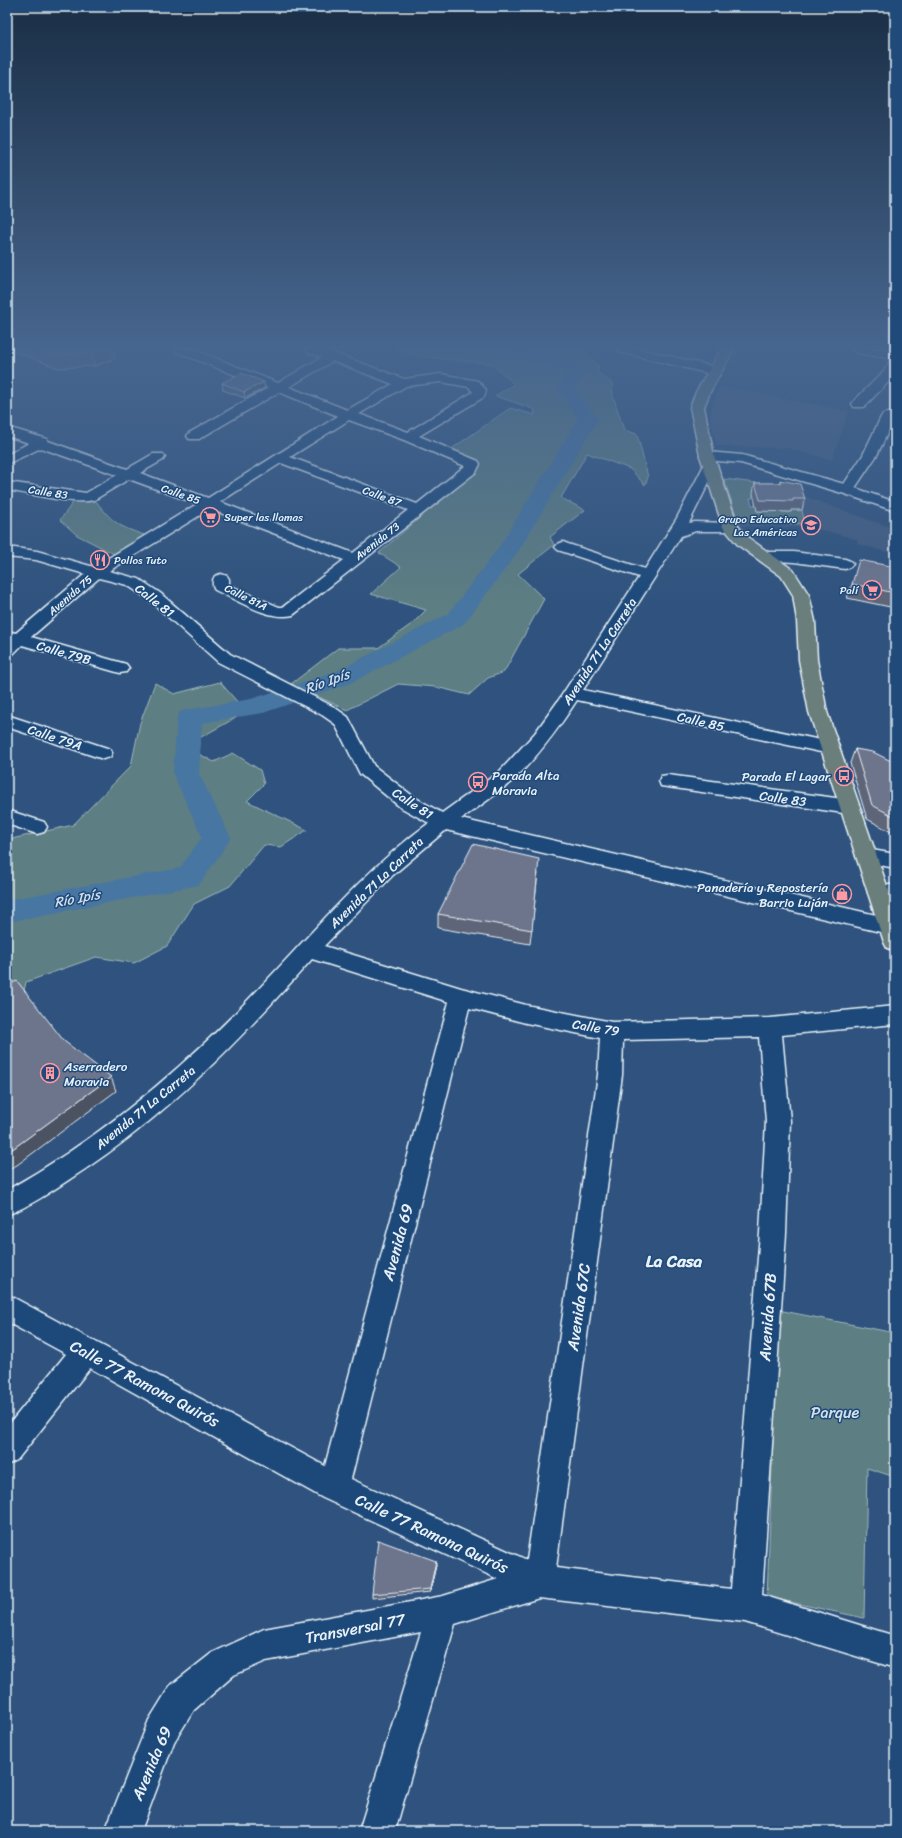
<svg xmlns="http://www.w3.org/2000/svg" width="902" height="1838" viewBox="0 0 902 1838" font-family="Sriracha,sans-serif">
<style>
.built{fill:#425d82}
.green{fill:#5d7e82;stroke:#a2b8bd}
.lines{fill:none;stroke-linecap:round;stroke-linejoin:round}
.river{fill:#4776a3;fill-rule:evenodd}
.minor-casing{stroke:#e8f1f8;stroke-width:3}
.major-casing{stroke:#e8f1f8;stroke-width:3}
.minor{fill:#1f4a7a;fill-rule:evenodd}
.major{fill:#6b7f7c;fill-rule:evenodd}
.wall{fill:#5e6579;stroke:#e8f1f8}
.shaded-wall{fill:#4c5263;stroke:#e8f1f8}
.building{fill:#6d758d;stroke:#e8f1f8}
.labels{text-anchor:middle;stroke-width:3;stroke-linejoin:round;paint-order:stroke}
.far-street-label{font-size:11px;fill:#e8f1f8;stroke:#1f4a7a}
.far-poi-label{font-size:11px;fill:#e8f1f8;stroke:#1f4a7a;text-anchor:start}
.street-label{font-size:13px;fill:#e8f1f8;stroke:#1f4a7a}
.poi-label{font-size:13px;fill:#e8f1f8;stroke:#1f4a7a;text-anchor:start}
.water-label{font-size:14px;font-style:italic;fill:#d0dfeb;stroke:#1f4a7a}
.near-street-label{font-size:16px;fill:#e8f1f8;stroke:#1f4a7a}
.near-park-label{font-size:16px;fill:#d3e0e6;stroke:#1f4a7a}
.near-neighbourhood-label{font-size:17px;font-weight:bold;fill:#e8f1f8;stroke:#1f4a7a}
</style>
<rect width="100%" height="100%" fill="#2f537e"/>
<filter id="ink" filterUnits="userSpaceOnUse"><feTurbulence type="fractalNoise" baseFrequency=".025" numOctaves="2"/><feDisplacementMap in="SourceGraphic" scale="8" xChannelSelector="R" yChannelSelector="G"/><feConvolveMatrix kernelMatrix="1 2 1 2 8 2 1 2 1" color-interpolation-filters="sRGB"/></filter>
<g filter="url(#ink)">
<path class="built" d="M720,386L849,411L832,460L788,448L717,446L710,417L712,406Z
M798,494L895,529V554L857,544L858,540L845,536L813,528L739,526L738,521L805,523Z"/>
<path class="green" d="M396,349H583L599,366L597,372L612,383L613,396L624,430L637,434L648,477L645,485L630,469L587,453L561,498L585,510L550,537L554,545L518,574L544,599L504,672L488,678L469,695L436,687L398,684L347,710L291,684L338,648H378L413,623L426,610L371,594L401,567L379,553L480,465L477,459L450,450L510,408L535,415L534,409L495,396L514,384L492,364L417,356Z
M724,479L764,484L778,494L753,493V498H750L752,505L756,506L757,511L790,512V510H802L805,524L738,521Z
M74,501H96C115,526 121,527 150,537L122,558L77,535L60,520Z
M220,682L246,712L194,741L195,752L214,762L233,753L260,770L264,784L247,801L307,830L281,847L264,845L230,886L194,904L167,946L134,963L96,957L26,982L23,995L7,1001V840L73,825L131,766L140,723L155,683L174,694Z
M778,1310L895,1333V1477L867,1468L864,1618L767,1597Z"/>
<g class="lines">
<path class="river" d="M507,349C528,349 571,353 584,372L575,389L598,419L517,553L464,624L351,683L263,713L202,723L199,774L231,838L199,885L7,922V900L180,868L202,837L173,774L177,717L181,711L251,699L333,673L448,614L497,550L578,419L557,389L565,373C550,363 517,363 507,349Z"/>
<defs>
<path id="minor" d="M175,349H192L278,383L322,357L307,352L305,349H323L404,379L441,374L478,381L486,390L484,397L419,436L478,461L480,464L476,472L293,615C269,621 237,600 215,590C212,586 212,580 215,576L221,574L227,576L229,579V585L279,607H283L344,560L210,509L109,571L139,579L160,593L230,654L334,707L348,717L374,766L414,797L442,813L499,772L535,733L558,701L639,577L558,550L555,547L558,544L563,542L568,544L645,569L677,518L705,463H715L717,466L689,523L695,522L731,523L736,524L738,527L736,530L731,531H696L681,536L583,690L830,742L836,744L839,748L836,752L830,754L577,700C558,729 538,757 512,781C496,795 478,807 461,819L889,918L895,920V932L889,934L446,830L393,875L324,946L461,988L526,1005L612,1022L770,1018L895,1006V1024L782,1035L790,1121L786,1233L762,1595L895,1636V1668L745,1622L539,1598L455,1624L395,1831H359L421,1632L266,1661L234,1675L194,1710L174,1742L141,1831H105L149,1720L170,1686L212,1653L264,1629L443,1596L498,1579L323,1498L90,1368L17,1460L7,1465V1427L66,1354L7,1322V1294L325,1466L449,1002L312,959C240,1040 165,1118 73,1177C52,1191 30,1206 7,1215V1190C97,1140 177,1074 248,1000C307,940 360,873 429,823L400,807L360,774L335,724L322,715L218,662L148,599L127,585L99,578L31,637L126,664L129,668L126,672L120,673L22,645L13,654L7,655V631L16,633L85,574L36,560L7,557V547L37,551L94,567L197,504L129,479L94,500C73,505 30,494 7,490V482L86,493L117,475L41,448L7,464V455L29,443L7,436V427L47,439L48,441L127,469L153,454H163L165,457L163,460L140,473L208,498L338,416L279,392L199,439H189L187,436L189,433L268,388L177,352ZM333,361L393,384L347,410L289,387ZM441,382L469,387L473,392L408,432L359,414L406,386ZM349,420L404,440L465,466L417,504L290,457ZM281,463L408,510L353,553L220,502ZM469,1008L526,1023L600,1038L598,1075L527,1560L351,1479ZM759,1037L766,1121L760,1233L731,1589L556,1568L622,1075L623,1040Z
M618,349H640L719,368L721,371L719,374L715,375L620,352Z
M852,349H882L895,351V375L864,407H854L852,404L854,401L884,371L891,359H894L858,353Z
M888,413L893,414L895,417L877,455L855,488L895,502V511L842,493L741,463L707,460L702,459L700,456L702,453L707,452L742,455L844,484L863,455L881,417L883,414Z
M765,552H794L845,559L850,561L853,564L850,567L845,569L794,562L760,560L757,557L760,554Z
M7,715L110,749L112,753L110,757L103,759L7,727Z
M668,775L850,800L857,802L860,807L857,812L850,814L661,786L659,781L661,776Z
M7,810L44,822L47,827L44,832L37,834L7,824Z
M866,849L895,854V868L859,861L856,856L859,851Z
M878,885H895V901H878L871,898L868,893L871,888Z"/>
<path id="major" d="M721,349H734L710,392L704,407L714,456L738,526L750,539L793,570L809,595L815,621L817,660L827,712L895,909V951L887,948L884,942L809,712L799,660L797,621L793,595L781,576L738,545L723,527L700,456L690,407L696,392Z"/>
</defs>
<use href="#minor" class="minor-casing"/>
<use href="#major" class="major-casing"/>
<use href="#minor" class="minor"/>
<use href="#major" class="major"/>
</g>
<path class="wall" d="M7,349H113L115,358L95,366L58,368Z
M222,383L265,388L245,398L223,390Z
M780,480L805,499L802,510H791V512L757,511L753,493L755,483H780Z
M895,567V608L847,598L852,584Z
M855,749L895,763V834L867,819L850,763Z
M538,873L530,944L438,928V914Z
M436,1565L430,1592L372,1598V1594Z"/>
<path class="shaded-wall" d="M102,349H113L115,358L95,366L92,353Z
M264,382L265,388L245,398L244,392Z
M111,1077L116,1091L17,1165L7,1170V1153Z
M436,1561V1565L430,1592V1589Z"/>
<path class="building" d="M37,349H102L92,353L54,355Z
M241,373L264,382L244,392L222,383Z
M780,480L800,484L805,499H793V501L760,500L755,483H781Z
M859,560L895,567V593L852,584Z
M855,749L873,752L895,763V817L872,805Z
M473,844L539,859L532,930L438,914Z
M17,981L64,1041L111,1077L7,1153V985Z
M378,1540L436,1561L430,1589L372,1594Z"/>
</g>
<linearGradient id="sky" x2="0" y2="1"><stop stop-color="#1a2e45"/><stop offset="0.57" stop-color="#47668f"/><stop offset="1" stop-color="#47668f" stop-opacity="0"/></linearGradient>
<rect width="902" height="607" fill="url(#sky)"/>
<defs>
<symbol id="supermarket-ring" viewBox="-11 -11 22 22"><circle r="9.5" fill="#1f4a7a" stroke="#ff9aa2" stroke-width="1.5"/><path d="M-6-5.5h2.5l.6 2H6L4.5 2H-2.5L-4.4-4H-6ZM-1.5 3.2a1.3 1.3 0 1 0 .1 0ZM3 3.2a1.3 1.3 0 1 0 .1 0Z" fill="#ff9aa2"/></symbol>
<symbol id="university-ring" viewBox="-11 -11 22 22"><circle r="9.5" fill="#1f4a7a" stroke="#ff9aa2" stroke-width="1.5"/><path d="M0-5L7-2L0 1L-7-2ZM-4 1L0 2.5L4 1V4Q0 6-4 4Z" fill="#ff9aa2"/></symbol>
<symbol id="restaurant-ring" viewBox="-11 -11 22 22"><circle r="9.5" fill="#1f4a7a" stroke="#ff9aa2" stroke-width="1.5"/><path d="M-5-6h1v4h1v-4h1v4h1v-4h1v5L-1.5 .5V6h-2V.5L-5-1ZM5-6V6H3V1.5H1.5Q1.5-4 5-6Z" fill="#ff9aa2"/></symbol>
<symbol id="bus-ring" viewBox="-11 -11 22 22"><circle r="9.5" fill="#1f4a7a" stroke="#ff9aa2" stroke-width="1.5"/><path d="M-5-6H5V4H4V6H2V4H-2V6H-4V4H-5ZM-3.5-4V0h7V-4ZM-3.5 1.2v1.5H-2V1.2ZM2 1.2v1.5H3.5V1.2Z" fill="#ff9aa2"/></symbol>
<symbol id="shop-ring" viewBox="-11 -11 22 22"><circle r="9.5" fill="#1f4a7a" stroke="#ff9aa2" stroke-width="1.5"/><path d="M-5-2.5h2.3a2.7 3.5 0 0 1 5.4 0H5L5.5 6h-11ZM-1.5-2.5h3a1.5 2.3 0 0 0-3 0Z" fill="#ff9aa2"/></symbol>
<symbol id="building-ring" viewBox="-11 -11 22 22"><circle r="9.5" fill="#1f4a7a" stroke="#ff9aa2" stroke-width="1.5"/><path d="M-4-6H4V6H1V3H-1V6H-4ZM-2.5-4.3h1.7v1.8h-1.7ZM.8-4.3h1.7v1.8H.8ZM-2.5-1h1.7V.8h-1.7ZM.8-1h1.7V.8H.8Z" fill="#ff9aa2"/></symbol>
</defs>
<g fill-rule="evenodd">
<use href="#supermarket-ring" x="199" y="506" width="22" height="22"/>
<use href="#university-ring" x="800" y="514" width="22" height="22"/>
<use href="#restaurant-ring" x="89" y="549" width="22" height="22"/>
<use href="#supermarket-ring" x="861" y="579" width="22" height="22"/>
<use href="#bus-ring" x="833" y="765" width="22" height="22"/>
<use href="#bus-ring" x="467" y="771" width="22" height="22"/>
<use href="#shop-ring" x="831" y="883" width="22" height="22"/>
<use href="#building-ring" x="39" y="1062" width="22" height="22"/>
</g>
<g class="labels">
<g class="far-street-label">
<text transform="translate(48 492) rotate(9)" y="4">Calle 83</text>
<text transform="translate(181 494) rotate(19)" y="4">Calle 85</text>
<text transform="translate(382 496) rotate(20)" y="4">Calle 87</text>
<text transform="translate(377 541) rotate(-38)" y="4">Avenida 73</text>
<text transform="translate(70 595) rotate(-41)" y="4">Avenida 75</text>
<text transform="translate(246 597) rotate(26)" y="4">Calle 81A</text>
</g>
<g class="far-poi-label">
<text x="224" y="521">Super las llamas</text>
<text x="797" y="523" text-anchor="end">Grupo Educativo<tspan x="797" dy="13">Las Américas</tspan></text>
<text x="114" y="564">Pollos Tuto</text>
<text x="858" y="594" text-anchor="end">Palí</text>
</g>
<g class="street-label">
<text transform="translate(155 600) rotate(38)" y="5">Calle 81</text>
<text transform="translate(599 651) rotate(-57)" y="5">Avenida 71 La Carreta</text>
<text transform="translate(64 652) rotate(16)" y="5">Calle 79B</text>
<text transform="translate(701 721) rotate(13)" y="5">Calle 85</text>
<text transform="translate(55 737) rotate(18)" y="5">Calle 79A</text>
<text transform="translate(783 798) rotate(8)" y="5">Calle 83</text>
<text transform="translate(413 803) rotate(33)" y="5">Calle 81</text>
<text transform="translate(376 882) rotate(-44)" y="5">Avenida 71 La Carreta</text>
<text transform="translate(596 1027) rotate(9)" y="5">Calle 79</text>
<text transform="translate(145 1107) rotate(-39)" y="5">Avenida 71 La Carreta</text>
</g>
<g class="poi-label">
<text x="492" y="780">Parada Alta<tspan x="492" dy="15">Moravia</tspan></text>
<text x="830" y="781" text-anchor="end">Parada El Lagar</text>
<text x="828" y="892" text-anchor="end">Panadería y Repostería<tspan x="828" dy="15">Barrio Luján</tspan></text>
<text x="64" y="1071">Aserradero<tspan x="64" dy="15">Moravia</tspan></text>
</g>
<g class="water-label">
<text transform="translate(327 681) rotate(-20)" y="5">Río Ipís</text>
<text transform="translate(77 898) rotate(-11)" y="5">Río Ipís</text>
</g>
<g class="near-street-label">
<text transform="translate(397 1242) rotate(-75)" y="6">Avenida 69</text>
<text transform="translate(578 1307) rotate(-82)" y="6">Avenida 67C</text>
<text transform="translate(767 1317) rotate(-86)" y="6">Avenida 67B</text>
<text transform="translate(145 1383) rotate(28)" y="6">Calle 77 Ramona Quirós</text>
<text transform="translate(432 1533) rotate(25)" y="6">Calle 77 Ramona Quirós</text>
<text transform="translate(355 1628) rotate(-11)" y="6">Transversal 77</text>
<text transform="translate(151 1763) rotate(-67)" y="6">Avenida 69</text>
</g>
<g class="near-park-label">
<text x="835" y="1418">Parque</text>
</g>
<g class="near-neighbourhood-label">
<text x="674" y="1267">La Casa</text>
</g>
</g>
<rect width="902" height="1838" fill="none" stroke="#1f4a7a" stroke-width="24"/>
<rect x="12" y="12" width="878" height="1814" fill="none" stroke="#e8f1f8" stroke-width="1.5" filter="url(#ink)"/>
</svg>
